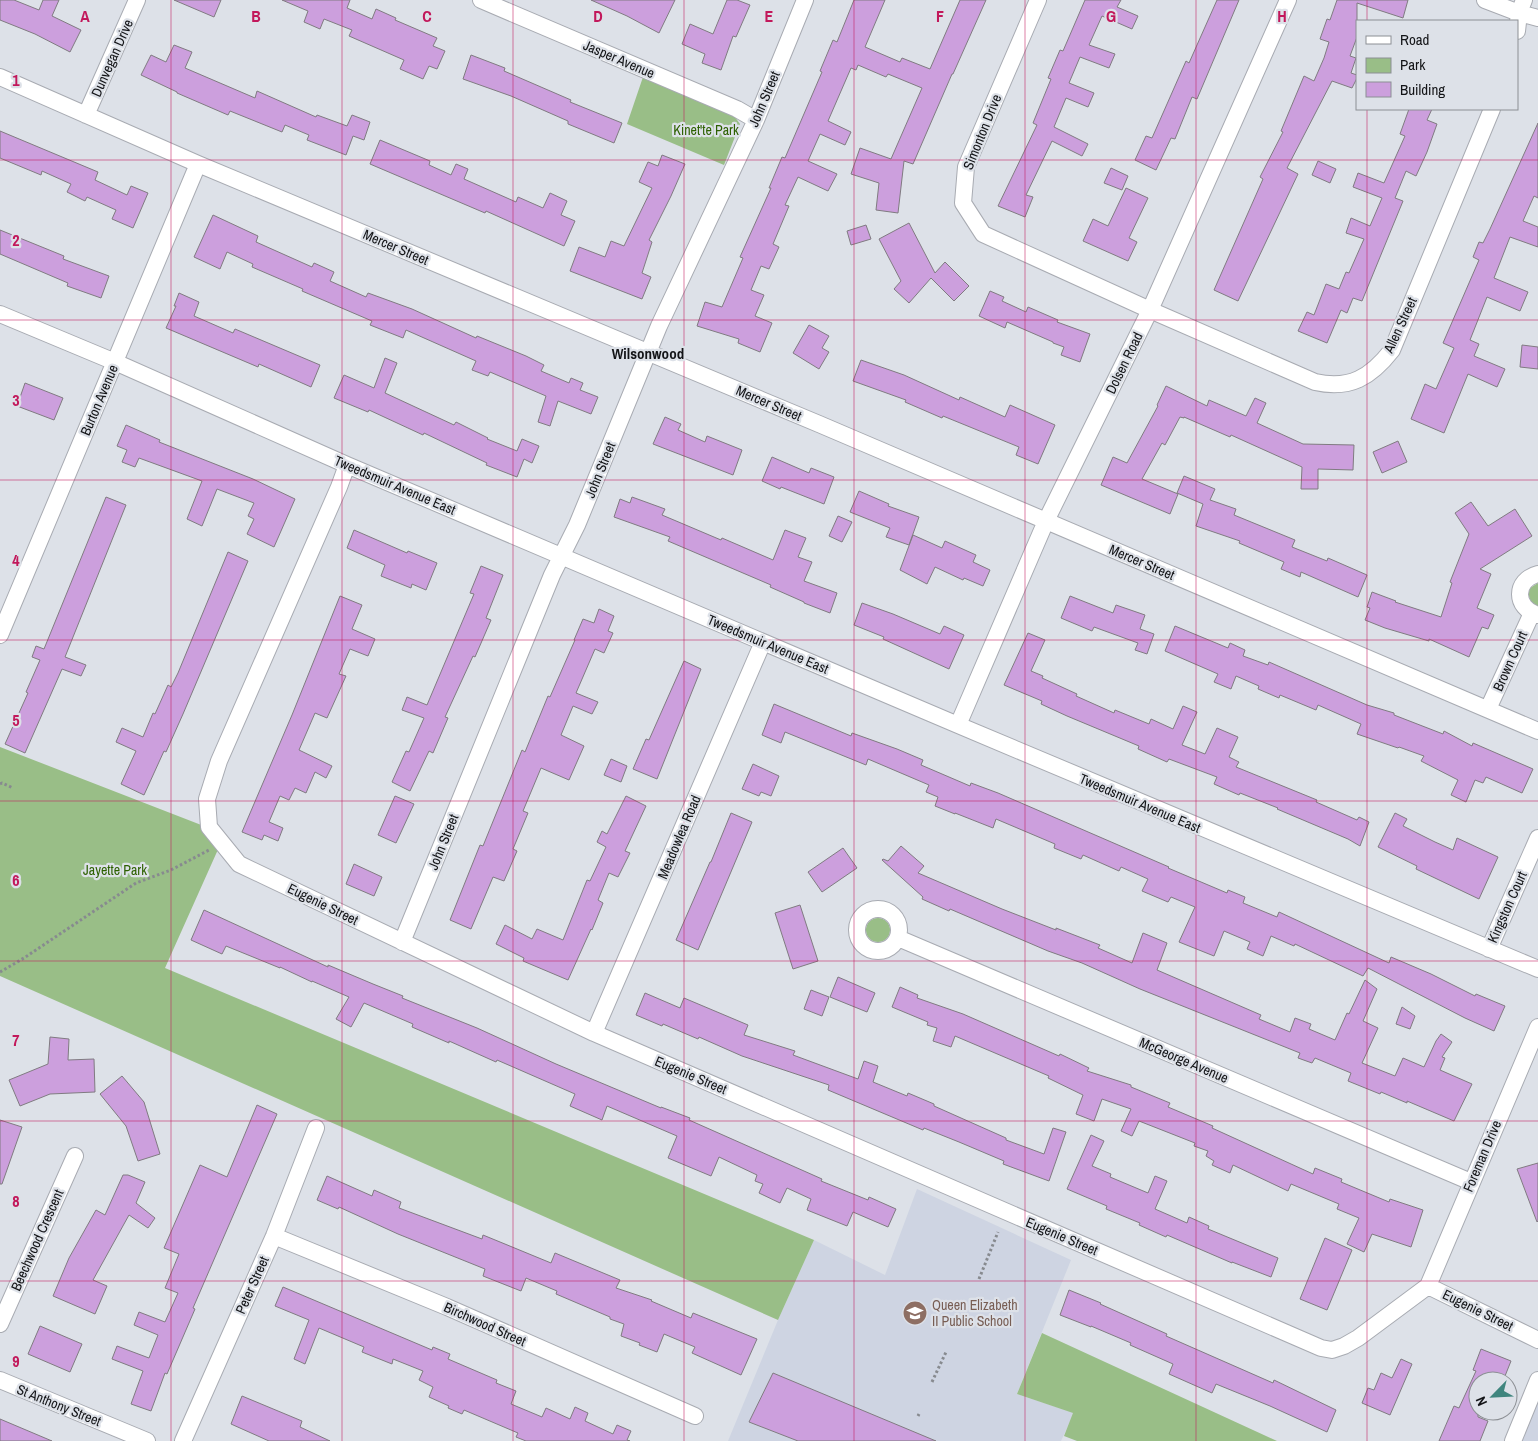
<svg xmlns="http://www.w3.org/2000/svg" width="1538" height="1441" viewBox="0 0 1538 1441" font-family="'Archivo Narrow',sans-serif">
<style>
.built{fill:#ced4e2}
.green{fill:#99be87}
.building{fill:#cc9fdd;stroke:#807b81}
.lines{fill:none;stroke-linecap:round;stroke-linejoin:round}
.minor-casing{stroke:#a8abb2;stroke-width:18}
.path{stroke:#878a8f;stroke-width:3;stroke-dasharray:2.5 2.5;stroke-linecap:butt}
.minor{stroke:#fff;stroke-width:16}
.grid{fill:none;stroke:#c2185b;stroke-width:1;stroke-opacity:0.55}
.labels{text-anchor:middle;stroke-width:4.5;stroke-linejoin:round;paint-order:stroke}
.street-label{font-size:14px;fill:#131417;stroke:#dde1e8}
.park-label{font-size:14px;fill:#2d6000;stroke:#dde1e8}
.education-label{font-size:14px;fill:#785e54;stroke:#dde1e8;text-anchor:start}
.neighbourhood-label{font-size:15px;font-weight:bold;fill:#131417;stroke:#dde1e8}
.grid-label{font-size:16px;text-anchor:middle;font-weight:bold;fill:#c2185b;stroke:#dde1e8;stroke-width:4.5;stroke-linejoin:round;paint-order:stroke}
</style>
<rect width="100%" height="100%" fill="#dde1e8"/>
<path class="built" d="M917,1189L1071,1260L1017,1394L1074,1413L1061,1441H728L778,1320L814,1240L885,1275Z
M1538,1396V1441H1518Z"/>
<path class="green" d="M643,77L732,113L740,124L724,165L627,124Z
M1538,583V606C1530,604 1527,596 1530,588Z
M0,747L209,828L220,845L165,968L814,1240L778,1320L0,976Z
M866 930a12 12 0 1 1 24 0a12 12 0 1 1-24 0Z
M1042,1333L1277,1441H1077L1064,1436L1073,1413L1017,1394Z"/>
<path class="building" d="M0,0H14L39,10L43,0H59L52,16L81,30L70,52L35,34L0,20Z
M174,0H221L214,17Z
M282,0H350L347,8L372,19L376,9L396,18L395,20L437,38L433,46L445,51L437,69L429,66L423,79L400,69L404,60L349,36L352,30L324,19L320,29L304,22L308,11Z
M591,0H675L659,33L627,16Z
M727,0H737L750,5L736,37L733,36L721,70L702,63L705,54L682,44L690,24L713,34Z
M854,0H885L865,47L900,62L902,58L930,69L960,0H986L953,74H952L913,164L904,161L898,213L876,210L879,183L851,174L860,148L891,159L922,88L888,74L886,77L858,65L856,70L851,68L828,121L851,132L845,145L820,134L808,161L837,174L828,191L798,177L785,205L789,206L773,244L779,247L769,269L761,266L751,290L764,295L755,316L772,323L760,352L738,343L739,339L697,326L705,302L722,307L743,258L740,257L771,188H769L782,157L785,158L822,72L820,71L833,40L837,42Z
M1085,0H1121L1117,7L1138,16L1132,29L1102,16L1089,45L1115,54L1109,68L1080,57L1069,83L1094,93L1088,107L1066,98L1054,127L1088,144L1082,156L1052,141L1026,195L1033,197L1025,217L998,206L1037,125L1033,123L1051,79L1048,78L1060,50L1063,51Z
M1217,0H1239L1197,99L1192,97L1175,139L1171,138L1156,170L1135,160L1146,136L1152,138L1186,61L1189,63Z
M1337,0H1408L1403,18L1357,3V37L1350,56L1356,58L1351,73L1357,75V78L1352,88L1332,81L1287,168L1298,174L1238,301L1214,290L1263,179L1260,177L1283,132L1281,131L1304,76L1314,81L1324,58L1329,42L1320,39L1327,19L1330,20Z
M174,45L192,52L185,68L255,98L257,91L316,117L317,115L347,126L352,115L370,122L364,140L353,136L346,155L307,140L309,135L285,125L282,132L230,111L228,115L177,93V92L141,75L151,55L166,62Z
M471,55L505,68L504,71L571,100L570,102L622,123L614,143L568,124V121L511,96L463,79Z
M1409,109H1432L1427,120L1437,124L1427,152L1416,176L1406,171L1395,198L1403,201L1362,301L1353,298L1347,313L1341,310L1327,343L1298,331L1307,312L1314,315L1326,284L1339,289L1346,272L1349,273L1364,239L1346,233L1351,218L1370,226L1382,198L1353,187L1358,173L1384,183L1405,136L1400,134Z
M1538,123V198L1534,196L1523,221L1538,227V247L1510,237L1494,278L1528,292L1520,311L1487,297L1470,340L1479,344L1474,356L1505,369L1497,387L1468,374L1444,433L1411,419L1425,384L1436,389L1454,348L1443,343L1479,260L1473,257L1479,242L1483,243L1490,229Z
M0,131L98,172L95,180L127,195L131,186L148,193L133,228L112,219L116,210L87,197L85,201L67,192L71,184L42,171L41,175L0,158Z
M380,140L430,161L429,165L451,175L456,164L468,169L464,179L516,202L518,197L543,208L550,193L567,201L561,215L575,221L564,246L486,211L485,213L370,164Z
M662,155L685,164L671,196L649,240L652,242L642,273L651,277L642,299L570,271L579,247L605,257L611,241L624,246L652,188L639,182L648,162L658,166Z
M1318,161L1336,169L1330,183L1312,175Z
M1111,168L1128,176L1122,190L1104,183Z
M1126,188L1148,198L1129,238L1137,242L1128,261L1083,241L1093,219L1108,226Z
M213,215L258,236L256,242L312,267L314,263L334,272L330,281L366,297L368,293L412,309L476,338L477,336L526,356L544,365L541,371L569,383L571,378L583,383L580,390L598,397L591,414L558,401L550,426L538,422L546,396L490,372L488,376L472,370L476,361L406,330L403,338L370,325L372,321L302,291L303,289L252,267L253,264L227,252L220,269L194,257Z
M909,223L935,273L945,262L969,286L954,301L931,278L909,303L894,289L901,281L879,239Z
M866,225L871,239L851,245L847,231Z
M0,230L64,256L63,259L109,276L101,298L67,286L68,283L0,254Z
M990,291L1004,297L1002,301L1026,312L1028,307L1058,320L1057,322L1090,334L1080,362L1061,355L1064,347L1053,343V342L1007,322L1005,328L979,316Z
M179,293L199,302L194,316L233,333L235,329L320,365L311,387L259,364L258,367L166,328L176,306H174Z
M809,325L829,336L822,348L829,352L819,369L793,353Z
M1522,345L1538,347V369L1520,367Z
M385,358L397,363L385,393L454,425L456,422L488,438L487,439L517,451L522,439L539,446L532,463L524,459L517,477L486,465L487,463L424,433L423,435L369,410L368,412L334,398L344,375L374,388Z
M861,360L904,375L959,400L960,397L1005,417L1010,405L1055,425L1038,464L1016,455L1019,447L943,416L942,418L905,402L906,400L853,381Z
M25,383L63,398L54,420L17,406Z
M1166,386L1207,406L1209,400L1246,416L1255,398L1266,403L1257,423L1303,444L1354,445L1353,470L1318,469V489H1301L1302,467L1231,435L1230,437L1184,417V418L1180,417L1165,445L1162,443L1142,479L1178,494L1170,514L1101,485L1113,457L1127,463L1158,406L1157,405Z
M665,417L681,424L678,430L705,442L707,436L742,450L733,475L653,444Z
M126,425L160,440L159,442L253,479L295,499L274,547L247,534L254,519L248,516L254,503L217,489L202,526L187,519L202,481L139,458L135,467L122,462L127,450L117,446Z
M1398,441L1407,462L1382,473L1373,452Z
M772,457L809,473L811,468L834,477L824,504L781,487L780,489L762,481Z
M1184,476L1215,489L1210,500L1236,509L1234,515L1295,540L1292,547L1327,561L1328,558L1367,575L1358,597L1301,572L1300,577L1281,569L1284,562L1239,543L1240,541L1196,526L1203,504L1177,493Z
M859,491L889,504L888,506L919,517L909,545L886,537L890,528L850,512Z
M106,497L126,505L65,657L86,665L81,676L62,669L25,753L5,744L28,693L26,692L40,660L32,657L36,646L44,649Z
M632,497L665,509L662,515L721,540L722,538L773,560L785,530L806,538L798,557L812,562L804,581L837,593L830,613L804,603V602L770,587L771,585L668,541L670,537L614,517L620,499L630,503Z
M1471,502L1488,526L1515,509L1532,536L1480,569L1491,574L1477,608L1494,615L1488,629L1482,627L1469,657L1429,639V641L1385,628L1365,620L1370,608L1367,607L1372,592L1396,601L1395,602L1441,617L1452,583L1450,582L1469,534L1455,513Z
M838,516L852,522L842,542L829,536Z
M354,530L407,553L408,551L437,563L426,590L412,584L411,588L381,576L385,565L347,548Z
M913,535L942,548L945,541L976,555L973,562L990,570L983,586L964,578L963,580L935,567L927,584L900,570Z
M228,552L248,561L183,714L166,752L164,751L144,795L121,784L136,751L116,742L122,728L143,737L153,713L155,714L168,685L171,687L178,673Z
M481,566L503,575L486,618L491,620L475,657L473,656L445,717L448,718L433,753L429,751L410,791L392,782L406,751L409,752L424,718L402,710L407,697L427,705L474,594L470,593Z
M340,596L362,605L352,629L375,639L368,656L350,649L339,674L346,676L327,718L315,713L299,750L332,766L326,778L315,772L306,793L295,788L289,800L280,796L269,822L283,828L278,841L264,835L262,840L242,832L292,715Z
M1070,596L1113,613L1116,605L1145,615L1140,629L1154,634L1147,654L1135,650L1138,643L1094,627L1092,631L1061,618Z
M862,603L893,614L940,634L944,626L964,635L949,669L883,639L884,637L854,625Z
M599,609L614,616L608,631L613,633L604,653L595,649L576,693L598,702L592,714L573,706L561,735L584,746L569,780L541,768L523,811L528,813L513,849L517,851L504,881L493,877L471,929L450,920L480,845L483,846L522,750L525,752L548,696L550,697L575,640H574L583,619L594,623Z
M1175,626L1228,648L1230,643L1245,650L1243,656L1268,665L1269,662L1367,705L1394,713V715L1443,734L1444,731L1472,746L1473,743L1533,769L1522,793L1486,777L1483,783L1475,780L1466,802L1451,795L1458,780L1421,761L1424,756L1399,747L1398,748L1357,734L1361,724L1318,705L1316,710L1280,695L1279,698L1258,689L1259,686L1236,676L1231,689L1214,682L1218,674L1165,651Z
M1028,633L1045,640L1031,671L1043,676L1042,678L1077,694L1076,696L1114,713L1115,710L1149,724L1151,719L1173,729L1183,706L1197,712L1182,745L1205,754L1217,728L1238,737L1229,757L1239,762L1236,767L1317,800L1316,802L1357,820L1359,817L1369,822L1360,846L1348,839L1277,809L1278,808L1240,793L1239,795L1214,784L1217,777L1169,759L1167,762L1138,749L1139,746L1067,716L1041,704L1042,701L1004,685Z
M684,661L701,669L657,779L633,769L646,739L649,740Z
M774,704L851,736L852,733L897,749L923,760L921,765L970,786L971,783L998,793L1169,867L1168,868L1227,893L1228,890L1245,897L1243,903L1277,917L1279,912L1389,963L1391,957L1431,974L1475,996L1476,994L1505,1006L1494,1031L1465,1018L1368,968L1363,976L1295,944L1294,946L1271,936L1263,956L1247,949L1250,942L1224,931L1214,956L1179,942L1195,907L1171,897L1168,902L1142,891L1148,879L1121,867L1119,871L1083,855L1081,859L1054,848L1055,844L996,819L993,828L955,813V814L935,806L938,797L926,792L929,785L868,759L866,765L785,732L781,743L762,735Z
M611,759L627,766L621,782L604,775Z
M753,764L779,776L771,796L761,792L759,796L742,789Z
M395,796L414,804L396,843L378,835Z
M626,796L646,806L625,851L630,853L618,877L609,873L598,900L603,903L592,930L591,929L568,980L523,961L524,958L496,944L505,925L532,939L537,929L563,940L587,880L590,881L606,847L597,842L602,831L607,834Z
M731,813L752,822L698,950L676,940L710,862H711Z
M1395,813L1407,819L1403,826L1435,842L1453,850L1457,838L1498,857L1479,899L1416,869L1417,866L1378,847Z
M901,846L924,866L918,873L1002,909L1056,930V928L1100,945L1098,948L1132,963L1143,933L1167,943L1157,970L1261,1015L1259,1019L1290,1032L1295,1018L1311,1024L1309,1029L1335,1040L1347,1013L1349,1014L1365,980L1377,989L1363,1021L1378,1028L1362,1063L1395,1076L1403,1058L1424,1067L1436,1041L1441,1034L1452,1042L1442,1057L1445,1058L1440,1070L1472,1084L1454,1121L1407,1101V1103L1381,1092L1380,1094L1348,1081L1351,1073L1315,1058L1312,1063L1298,1058L1300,1053L1140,989L1082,963L1048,951L950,909L949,911L922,899L923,897L882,860L883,859L888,861Z
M843,848L857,868L822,892L808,872Z
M354,864L382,877L374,896L346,884Z
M800,905L818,961L793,969L775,913Z
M204,910L328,967V965L373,984L403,996L402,998L477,1028L556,1064L661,1108V1107L690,1118L689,1120L822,1179L821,1181L868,1200L869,1197L896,1209L888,1227L853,1212L847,1226L807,1210L811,1199L787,1188L780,1203L759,1193L763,1184L755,1181L757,1175L719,1157L711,1176L699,1171L668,1158L677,1136L607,1106L602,1120L570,1106L575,1094L497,1060L496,1062L449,1041V1043L412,1027L413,1024L364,1003L351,1027L336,1019L349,997L312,981V982L280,967V968L226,946L222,954L191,940Z
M838,977L875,993L867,1012L830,997Z
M900,987L918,995L917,998L963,1014L1059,1056L1060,1054L1089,1068L1087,1071L1131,1085V1087L1170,1103L1168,1107L1213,1126L1212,1128L1313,1174L1315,1168L1342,1179L1341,1182L1389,1202L1390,1199L1423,1210L1411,1247L1372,1234L1364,1252L1347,1244L1359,1218L1337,1209L1339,1204L1291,1184L1288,1191L1233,1165L1230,1173L1212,1165L1214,1161L1206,1156L1208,1151L1194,1146L1195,1143L1139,1121L1132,1136L1121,1131L1131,1109L1102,1099L1094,1121L1076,1114L1083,1095L1048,1078L1049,1076L955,1036L951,1047L933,1041L937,1028L927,1025L928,1022L892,1007Z
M811,990L829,997L822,1016L804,1009Z
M645,993L680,1008L684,998L748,1025L744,1035L795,1051L793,1055L858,1079L864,1061L878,1066L873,1082L907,1096L908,1093L934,1104V1106L1006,1138V1140L1044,1154L1053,1128L1066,1132L1049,1181L1003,1164L1004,1161L959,1142L924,1128L923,1130L828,1090L829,1085L742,1056L699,1037L698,1039L663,1024L662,1026L636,1015Z
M1402,1007L1415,1016L1410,1029L1396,1024Z
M50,1037L69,1039L68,1060L94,1059L95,1092L50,1094L20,1106L9,1080L48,1064Z
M122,1076L144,1102L160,1154L138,1161L126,1126L100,1094Z
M257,1105L277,1114L193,1308L195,1309L167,1374L165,1373L151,1411L131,1404L143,1371L112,1359L117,1346L149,1358L158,1335L134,1325L139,1312L165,1322L178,1293L165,1288L179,1254L164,1248L200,1165L227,1177Z
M0,1120L22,1127L2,1184H0Z
M1091,1135L1104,1141L1092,1166L1111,1174L1110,1177L1148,1193L1155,1176L1167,1181L1155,1209L1187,1223L1189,1217L1209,1226L1208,1229L1278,1258L1271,1277L1232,1262V1263L1167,1235L1166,1237L1139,1225L1140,1223L1106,1209L1107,1206L1067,1189Z
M1538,1163V1221L1537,1222L1517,1169Z
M123,1175H128L145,1182L136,1203L155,1218L148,1228L129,1215L93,1280L107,1286L95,1314L53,1296L69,1258L96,1210L105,1215Z
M327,1176L372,1196L374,1190L401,1202L399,1208L482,1239L483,1235L551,1263L555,1253L620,1280L616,1288L652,1300L651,1301L691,1318L693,1313L757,1339L741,1375L692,1353L695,1347L664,1334L657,1352L639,1345L640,1343L621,1336L624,1324L610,1319V1317L556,1294L557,1291L526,1278L521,1291L483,1276L485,1269L398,1234L339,1207L338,1209L317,1200Z
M1325,1238L1352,1250L1327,1310L1300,1299Z
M283,1287L432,1350L433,1347L450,1354L448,1359L497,1380L496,1383L516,1391L511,1404L542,1417L546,1408L570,1419L575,1407L588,1413L585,1421L613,1434L617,1425L631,1431L627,1440L630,1441H526L516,1437L518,1433L464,1410L462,1414L448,1408L449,1406L429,1397L433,1387L419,1380L423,1371L393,1359L392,1364L362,1352L364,1347L319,1328L305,1364L294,1359L309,1320L275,1306Z
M1069,1290L1101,1303L1100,1304L1167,1334L1166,1336L1273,1383L1274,1380L1336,1410L1327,1432L1270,1406L1216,1384L1212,1393L1169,1374L1173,1364L1130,1345L1131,1343L1091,1326V1327L1060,1315Z
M40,1326L82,1344L70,1372L28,1354Z
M1481,1349L1511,1361L1503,1381H1478V1417L1488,1421L1480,1441H1439L1454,1406L1459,1408L1476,1371L1473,1370Z
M1401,1359L1412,1364L1390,1415L1362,1403L1368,1388L1374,1390L1381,1373L1392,1378Z
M773,1373L936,1441H798L749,1422Z
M242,1396L302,1421L300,1427L330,1441H269L231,1424Z
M0,1419L52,1441H0Z"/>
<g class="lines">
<defs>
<path id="minor" d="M481,0L737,109L756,120
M1038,0L966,167L963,203L983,234L1150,310L1315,382C1350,390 1371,377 1392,350L1492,109
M1485,0L1519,13L1538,18
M1517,31L1519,13L1524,0
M0,77L198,164L819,424L1538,731
M86,115L137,0
M0,314L115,362L347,465L958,725L1538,969
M347,465L339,487L219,761L207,799L209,827L239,864L594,1033L1321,1348L1332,1350L1344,1346L1358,1338L1428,1286L1538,1027
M1538,574C1514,580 1514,608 1538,615
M0,635L198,164
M1488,709L1532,613
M958,725L1046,521L1150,310L1288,0
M857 930a21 21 0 1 1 42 0a21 21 0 1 1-42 0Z
M898,938L1471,1182
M402,942L552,575L577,525L659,326L756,120L805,0
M1489,949L1538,838
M594,1033L763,642
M274,1236L447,1307L695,1416
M1428,1286L1538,1340
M0,1324L75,1156
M0,1380L147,1441
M183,1441L274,1236L316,1128
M1513,1441L1538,1380"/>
</defs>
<use href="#minor" class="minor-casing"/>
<path class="path" d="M0,784L2,783L13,788
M0,972L24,958L136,883L171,870L209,850
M979,1279L998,1232
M932,1382L946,1352
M918,1416L919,1414"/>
<use href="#minor" class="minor"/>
</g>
<path class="grid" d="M171,0V1441M342,0V1441M513,0V1441M684,0V1441M854,0V1441M1025,0V1441M1196,0V1441M1367,0V21M1367,109V1441M0,160H1538M0,320H1538M0,480H1538M0,640H1538M0,801H1538M0,961H1538M0,1121H1538M0,1281H1538"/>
<defs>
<symbol id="school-disc" viewBox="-11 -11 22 22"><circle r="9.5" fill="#8d6e63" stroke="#dde1e8"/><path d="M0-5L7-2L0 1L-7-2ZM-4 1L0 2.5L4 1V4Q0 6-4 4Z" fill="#fff"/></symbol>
</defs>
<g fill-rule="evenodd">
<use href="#school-disc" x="901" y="1299" width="28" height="28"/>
</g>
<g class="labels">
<g class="street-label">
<text transform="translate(112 58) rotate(-66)" y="5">Dunvegan Drive</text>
<text transform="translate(619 59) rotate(23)" y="5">Jasper Avenue</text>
<text transform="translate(764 99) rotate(-67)" y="5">John Street</text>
<text transform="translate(982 132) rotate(-68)" y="5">Simonton Drive</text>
<text transform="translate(396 247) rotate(23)" y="5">Mercer Street</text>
<text transform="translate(1400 325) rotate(-65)" y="5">Allen Street</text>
<text transform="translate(1124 363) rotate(-64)" y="5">Dolsen Road</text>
<text transform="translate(99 400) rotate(-67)" y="5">Burton Avenue</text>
<text transform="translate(769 403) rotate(23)" y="5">Mercer Street</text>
<text transform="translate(600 470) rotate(-68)" y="5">John Street</text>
<text transform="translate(395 485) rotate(23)" y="5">Tweedsmuir Avenue East</text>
<text transform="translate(1142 562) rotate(23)" y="5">Mercer Street</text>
<text transform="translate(768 644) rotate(23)" y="5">Tweedsmuir Avenue East</text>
<text transform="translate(1510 661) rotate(-66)" y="5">Brown Court</text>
<text transform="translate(1140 803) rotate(23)" y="5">Tweedsmuir Avenue East</text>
<text transform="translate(679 837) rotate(-67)" y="5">Meadowlea Road</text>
<text transform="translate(443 842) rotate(-68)" y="5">John Street</text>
<text transform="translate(323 904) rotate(26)" y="5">Eugenie Street</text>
<text transform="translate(1507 907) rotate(-66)" y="5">Kingston Court</text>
<text transform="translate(1184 1060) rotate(23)" y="5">McGeorge Avenue</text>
<text transform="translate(691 1075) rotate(23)" y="5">Eugenie Street</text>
<text transform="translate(1482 1156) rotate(-67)" y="5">Foreman Drive</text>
<text transform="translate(1062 1236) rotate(23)" y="5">Eugenie Street</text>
<text transform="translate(37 1240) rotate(-66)" y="5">Beechwood Crescent</text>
<text transform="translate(252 1285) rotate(-66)" y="5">Peter Street</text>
<text transform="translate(1478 1310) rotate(26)" y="5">Eugenie Street</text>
<text transform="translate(485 1324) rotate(24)" y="5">Birchwood Street</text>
<text transform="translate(59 1405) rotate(22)" y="5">St Anthony Street</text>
</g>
<g class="park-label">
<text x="706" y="135">Kinet'te Park</text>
<text x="115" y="875">Jayette Park</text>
</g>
<g class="education-label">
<text x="932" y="1310">Queen Elizabeth<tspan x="932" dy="16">II Public School</tspan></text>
</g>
<g class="neighbourhood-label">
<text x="648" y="359">Wilsonwood</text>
</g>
</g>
<g class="grid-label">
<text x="85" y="22">A</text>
<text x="256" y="22">B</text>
<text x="427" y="22">C</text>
<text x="598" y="22">D</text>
<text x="769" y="22">E</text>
<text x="940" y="22">F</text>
<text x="1111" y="22">G</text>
<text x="1282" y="22">H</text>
<text x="16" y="86">1</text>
<text x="16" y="246">2</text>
<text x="16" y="406">3</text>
<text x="16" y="566">4</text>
<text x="16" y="726">5</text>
<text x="16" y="886">6</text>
<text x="16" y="1046">7</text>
<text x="16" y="1207">8</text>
<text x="16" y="1367">9</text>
</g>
<rect x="1356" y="20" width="162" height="90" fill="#dde1e8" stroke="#8c8f94"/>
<rect x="1366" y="36" width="25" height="8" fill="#ffffff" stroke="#8c8f94"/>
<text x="1400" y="45" font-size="15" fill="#131417">Road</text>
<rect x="1366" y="58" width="25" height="15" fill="#99be87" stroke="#8c8f94"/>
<text x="1400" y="70" font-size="15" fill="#131417">Park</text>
<rect x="1366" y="82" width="25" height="15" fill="#cc9fdd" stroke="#8c8f94"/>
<text x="1400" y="95" font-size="15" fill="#131417">Building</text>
<g transform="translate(1493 1396) rotate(246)"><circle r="24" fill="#dde1e8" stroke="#8c8f94"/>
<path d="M0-4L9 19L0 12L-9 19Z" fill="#3f857e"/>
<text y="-8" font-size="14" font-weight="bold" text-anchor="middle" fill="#131417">N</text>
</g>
</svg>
